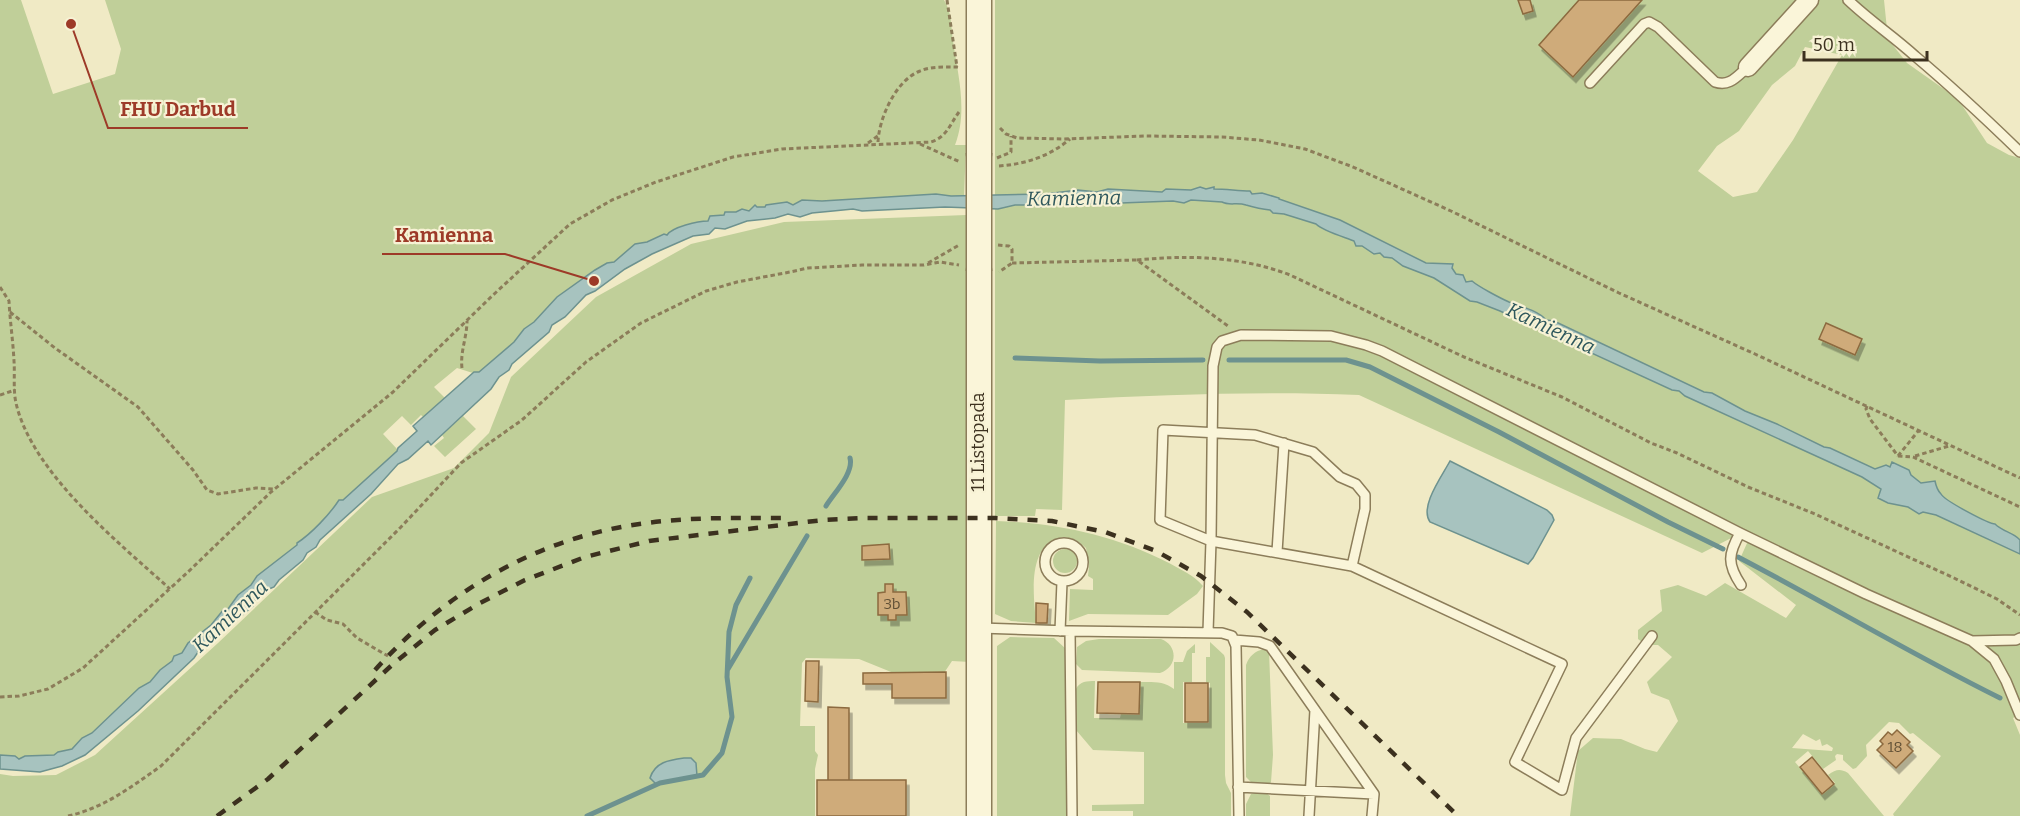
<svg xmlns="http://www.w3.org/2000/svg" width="2020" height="816" viewBox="0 0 2020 816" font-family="Bitter,serif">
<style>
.green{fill:#c0cf99;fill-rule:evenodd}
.water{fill:#a7c3bf;stroke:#6d928f;stroke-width:1.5}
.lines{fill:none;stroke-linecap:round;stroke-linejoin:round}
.stream{stroke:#6d928f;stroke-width:5}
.building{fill:#cfab7a;stroke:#8c6a3f;stroke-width:1.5;filter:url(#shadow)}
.service-casing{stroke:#8c7d5a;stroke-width:12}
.minor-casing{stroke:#8c7d5a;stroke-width:21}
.tertiary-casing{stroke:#8c7d5a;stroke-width:27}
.path{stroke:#8c7d5a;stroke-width:3;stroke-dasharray:4.5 3;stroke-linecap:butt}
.service{stroke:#faf5d9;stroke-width:9}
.minor{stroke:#faf5d9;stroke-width:18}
.tertiary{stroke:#faf5d9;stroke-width:24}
.rail{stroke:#3c311f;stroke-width:4.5;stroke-dasharray:10 10;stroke-linecap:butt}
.tertiary-bridge-casing{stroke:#8c7d5a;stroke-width:27;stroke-linecap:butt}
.tertiary-bridge{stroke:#faf5d9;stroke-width:24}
.labels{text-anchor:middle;stroke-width:4.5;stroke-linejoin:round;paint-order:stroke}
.number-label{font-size:15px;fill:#615036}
.street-label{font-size:18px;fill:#3c311f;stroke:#f7f2d5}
.water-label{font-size:20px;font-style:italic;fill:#2e575c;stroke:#f7f2d5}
.leader{fill:none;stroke:#9d3a28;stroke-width:2}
.callout-dot{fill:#9d3a28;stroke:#f7f2d5;stroke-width:2}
.callout-label{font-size:20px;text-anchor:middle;font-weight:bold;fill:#9d3a28;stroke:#f7f2d5;stroke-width:4.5;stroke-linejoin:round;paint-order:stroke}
</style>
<defs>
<filter id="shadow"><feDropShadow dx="3" dy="5.5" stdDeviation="0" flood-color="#0004"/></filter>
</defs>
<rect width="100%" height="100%" fill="#f0eac5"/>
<path class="green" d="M0,0H21L53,94L115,74L121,49L105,0H944C952,12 951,28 953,41C958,75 968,112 955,145H966L964,197L716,219L579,284L487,371L476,374L457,368L434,387L445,398L423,417L421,415L411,425L402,416L383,434L398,450L350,497L90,739L60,756L29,759L0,757Z
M995,0H1884L1888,39L1907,63L1958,99L1987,143L2009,155L2020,158V713L2013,718L2020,735V816H1894L1893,814L1941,756L1913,733L1910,734L1899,723L1889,722L1866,745L1867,756L1856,768L1853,769L1843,760V755L1837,754L1835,756L1836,760L1823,769L1808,751L1795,762L1822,794L1835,783L1828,775C1836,770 1839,768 1848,773L1884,816H1570L1578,751L1593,738L1621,739L1645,749L1657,752L1678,721L1669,700L1651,693L1647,682L1672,657L1658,645H1646L1638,639V630L1662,611L1660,590L1678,585L1706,596L1725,583L1786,618L1796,605L1739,561L1748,541L1855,594L1921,622L1741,533L1702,553L1359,395C1261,391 1163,395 1065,400L1062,510L1036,509L1035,516H995ZM1805,47L1842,55L1793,140L1757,192L1733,197L1698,171L1717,146L1739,131L1772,85L1795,66ZM1803,734L1816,741L1820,739L1822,746L1827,744L1833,748L1832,751L1792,748Z
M966,215V270L969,283L970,662L952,661L944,673L901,676L859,659L806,658L802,663L800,726H815V751L818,755L815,769V816H0V774L13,776L56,775L95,755L218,643L372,497L454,468L489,433L511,377L596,297L691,244L784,222Z
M463,416L476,429L445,457L434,446L444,438L442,435Z
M996,521C1057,523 1114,535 1169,563C1181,570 1194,575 1203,586L1197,594L1168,615L1088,614L1069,621L1070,589L1093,590V579L1088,576L1089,566L1086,548C1078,541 1070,536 1060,538C1026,546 1034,598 1036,623L1011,621L995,614Z
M1053 561a12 12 0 1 1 24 0a12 12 0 1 1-24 0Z
M1010,637L1054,638L1066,649L1068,816H997V646Z
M1099,639H1161C1178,645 1178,667 1160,673L1082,670L1076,664L1077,647L1086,641Z
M1210,642L1224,655L1225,658V775L1226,783L1231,793V816H1133V811H1092V805L1144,804V752L1093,750L1076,730V689C1080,681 1087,681 1095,681L1094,718H1120L1121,714L1139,715L1140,682C1153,682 1164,681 1174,689V662H1183L1187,651L1195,644V653H1192V682H1183V723H1209L1210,683L1206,682V657H1210Z
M1264,649L1269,651L1273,755L1271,782L1269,784L1251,782L1246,777V665C1249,656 1255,651 1264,649Z
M1261,792L1266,793L1270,796V816H1246V804L1251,794Z"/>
<path class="water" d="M1200,187L1206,189L1214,187V189C1227,189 1238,191 1250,191L1252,194L1262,193L1279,198V199L1340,220L1426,263L1453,264L1452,268L1456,274L1463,275L1466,282L1472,281C1479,287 1500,298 1509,302C1520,306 1539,311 1546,320L1554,321L1704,392L1712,393L1745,411L1777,424L1824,447L1830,448L1875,469L1886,465L1890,467L1892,462L1909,470L1911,475L1921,483L1935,481C1936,486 1938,491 1941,494C1945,501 1989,524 1995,524C2003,532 2013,532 2020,540V554L1936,515L1923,512L1919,514L1908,507L1888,503L1878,498L1881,489L1862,477L1685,396L1679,391L1672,390L1500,311L1477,302L1470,301L1434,278L1403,266L1392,258L1384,257L1380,253L1374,254L1362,246H1356L1354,241C1344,237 1323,231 1316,224L1284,214L1273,213L1270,210C1261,209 1253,207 1246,205C1237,202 1229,206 1222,202L1191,200L1184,203L1173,201L1121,203L1116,202L1093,204H1048L1041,207L1036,205H1015L998,209L945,207L862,211L853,209L833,211L812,213L800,217L788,214L775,218L747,221L725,229L715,228L709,234L693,236L652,254L625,269L595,291L586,295L565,317L552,325L549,332L512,364L509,370L499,377L491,389L431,445L428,441L408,459L398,464L371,494L320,540L316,547L307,553L303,560L279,580L274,587L269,589L254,601L253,606L198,652L194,658L138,711L85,755L62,766L40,772L0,769V755L15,756L19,759L25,756L54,755L58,752L72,749L82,738L92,733L139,688L150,682L160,670L172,661L174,656L182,653L188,643L211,625L224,609H228L238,595L251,585L257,576L297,545V543C311,534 330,514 339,500H343L397,451L398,448L417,431L413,426L474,372H479L514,342L524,329L534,322L557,297L595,270L607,263L614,262L635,244L647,242L664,234L667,235C672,227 698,221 708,221L710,216L724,215L725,212H736L742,209L749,211L755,205L757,207H765L766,205L787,202L793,205L802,200L822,201L936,194L951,196L1045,194L1078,190L1097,192L1108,189L1162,192L1166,189L1191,190Z
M1450,461L1547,510L1552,515L1554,520L1533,558L1528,564L1430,522C1419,507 1442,476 1450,461Z
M684,758H691L696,763L697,776L656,784L650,778C655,762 669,760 684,758Z"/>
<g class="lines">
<path class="stream" d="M1015,358L1100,361L1203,360
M1229,360H1346L1370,367L1499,432L1668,522L1723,549
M826,506C834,493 854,473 850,458
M1738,557C1826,603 1911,654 2000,698
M728,669L807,536
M587,816L660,783L703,775L722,753L732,717L727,677L729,632L736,605L750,578"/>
</g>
<path class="building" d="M1518,0H1530L1533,11L1523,14Z
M1579,0H1642L1573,77L1539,45Z
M1826,323L1862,339L1855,355L1819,339Z
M889,544L890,559L862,560V546Z
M885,584H893V592H906L907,615H896V620H888V615H878V593L885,592Z
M1036,603L1048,604L1047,623H1036Z
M806,661H819L818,702L805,701Z
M946,672V698H892V684H863V673Z
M1098,682H1140L1139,714L1097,713Z
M1185,683H1208V722H1185Z
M828,707L849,708V780H828Z
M1897,730L1910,742L1907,745L1913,751L1896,768L1877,750L1883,744L1880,741L1888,732L1892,735Z
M1812,757L1834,784L1822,794L1800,767Z
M817,780H906V816H817Z"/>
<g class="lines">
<defs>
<path id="service" d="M1848,0C1870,21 1893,36 1915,56C1952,87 1986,119 2020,152
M1590,83L1644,24L1649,22L1658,27L1715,82C1730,87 1737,76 1748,67
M1740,533C1728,554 1727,564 1741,585
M1045 562a19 19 0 1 1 38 0a19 19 0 1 1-38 0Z
M1277,552L1284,443
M980,628L1070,631L1222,633L1232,636L1236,646L1239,816
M1060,631L1062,582
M1070,631L1072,816
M1208,632L1211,541L1160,520L1163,430L1255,435L1313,452L1340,477L1356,484L1365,495V509L1352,566
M1652,636L1576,738L1562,790L1515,762L1562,664L1352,566L1211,541L1213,366L1217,347L1222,341L1241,335L1331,336L1366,345L1382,351L1740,533L1866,594L1972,641L1994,659L2006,681L2020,715
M1234,640L1259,642L1270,646L1374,794L1372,816
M1972,641L2016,640L2020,638
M1238,787L1374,794
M1309,816L1315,710"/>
<path id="minor" d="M1748,67L1809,0"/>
<path id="tertiary" d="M979,0V153
M979,816V271"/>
</defs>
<use href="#service" class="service-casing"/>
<use href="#minor" class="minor-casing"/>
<use href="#tertiary" class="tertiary-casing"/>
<path class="path" d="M947,0L957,67
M1000,128L1006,134L1017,138L1064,139L1145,136L1222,137L1259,140L1305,149L1353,167L1451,211L1619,293L1755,354L2020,478
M878,142C879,118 896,80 920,71C932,66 946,67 958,67
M868,143L879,135
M920,144L960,162
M997,158L1011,152V136
M999,166C1026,164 1050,156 1070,139
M998,245L1009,246L1012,249V263L999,272
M1137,260C1188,255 1241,256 1290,275L1464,357L1562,397L1651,443L1677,453L1748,487L1815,514L1954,578L1997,599L2020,615
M928,263L959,245
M1012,263L1137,260L1228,326
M0,287L9,301C10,321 13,341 14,361C15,374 13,390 16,403C32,473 118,542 170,589
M10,312L55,348L138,407L193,470L207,490L218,494L256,488L274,489
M462,368C460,352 467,337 467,321
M0,395L15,390
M1867,406L1866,409L1870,419L1898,456
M1898,456L1913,457L2020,507
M1898,456L1919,430
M1915,456L1949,446
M315,612L327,620L343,624L357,638L388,656
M0,697L19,696L48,689L83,668L188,572L271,492L393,392L492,296L570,224L612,200L656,182L733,157L782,149L931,142C947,137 950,124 959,112
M68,816C104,808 131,787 161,766L401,527L461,463L522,420L586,362L641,323L706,291L737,282L790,272L808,268L862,265H924L940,262L959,265"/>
<use href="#service" class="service"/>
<use href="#minor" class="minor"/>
<use href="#tertiary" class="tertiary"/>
<path class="rail" d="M375,670C446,591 540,536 647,523C692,517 738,518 784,518
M217,816L268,779L392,665L435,630L480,603L525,580L585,557L649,541L823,520L865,518H995L1052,521L1105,532L1156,551L1201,576L1247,612L1458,816"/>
<defs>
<path id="tertiary-bridge" d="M979,271V153"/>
</defs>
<use href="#tertiary-bridge" class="tertiary-bridge-casing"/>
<use href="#tertiary-bridge" class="tertiary-bridge"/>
</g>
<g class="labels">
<g class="number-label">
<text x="892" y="609">3b</text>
<text x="1895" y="752">18</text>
</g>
<g class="street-label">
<text transform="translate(978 442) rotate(-90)" y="6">11 Listopada</text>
</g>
<g class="water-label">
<text transform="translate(1074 198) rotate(-1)" y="7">Kamienna</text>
<text transform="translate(1551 328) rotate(25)" y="7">Kamienna</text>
<text transform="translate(230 616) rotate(-43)" y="7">Kamienna</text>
</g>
</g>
<path class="leader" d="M71 24L108 128H248M594 281L505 254H382"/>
<g class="callout-dot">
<circle cx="71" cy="24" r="6"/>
<circle cx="594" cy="281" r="6"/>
</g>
<g class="callout-label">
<text x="178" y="116">FHU Darbud</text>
<text x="444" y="242">Kamienna</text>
</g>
<path d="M1804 51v9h123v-9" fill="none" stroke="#3c311f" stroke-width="3"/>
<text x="1813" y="51" font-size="18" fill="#3c311f" stroke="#f7f2d5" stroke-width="4.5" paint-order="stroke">50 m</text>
</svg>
